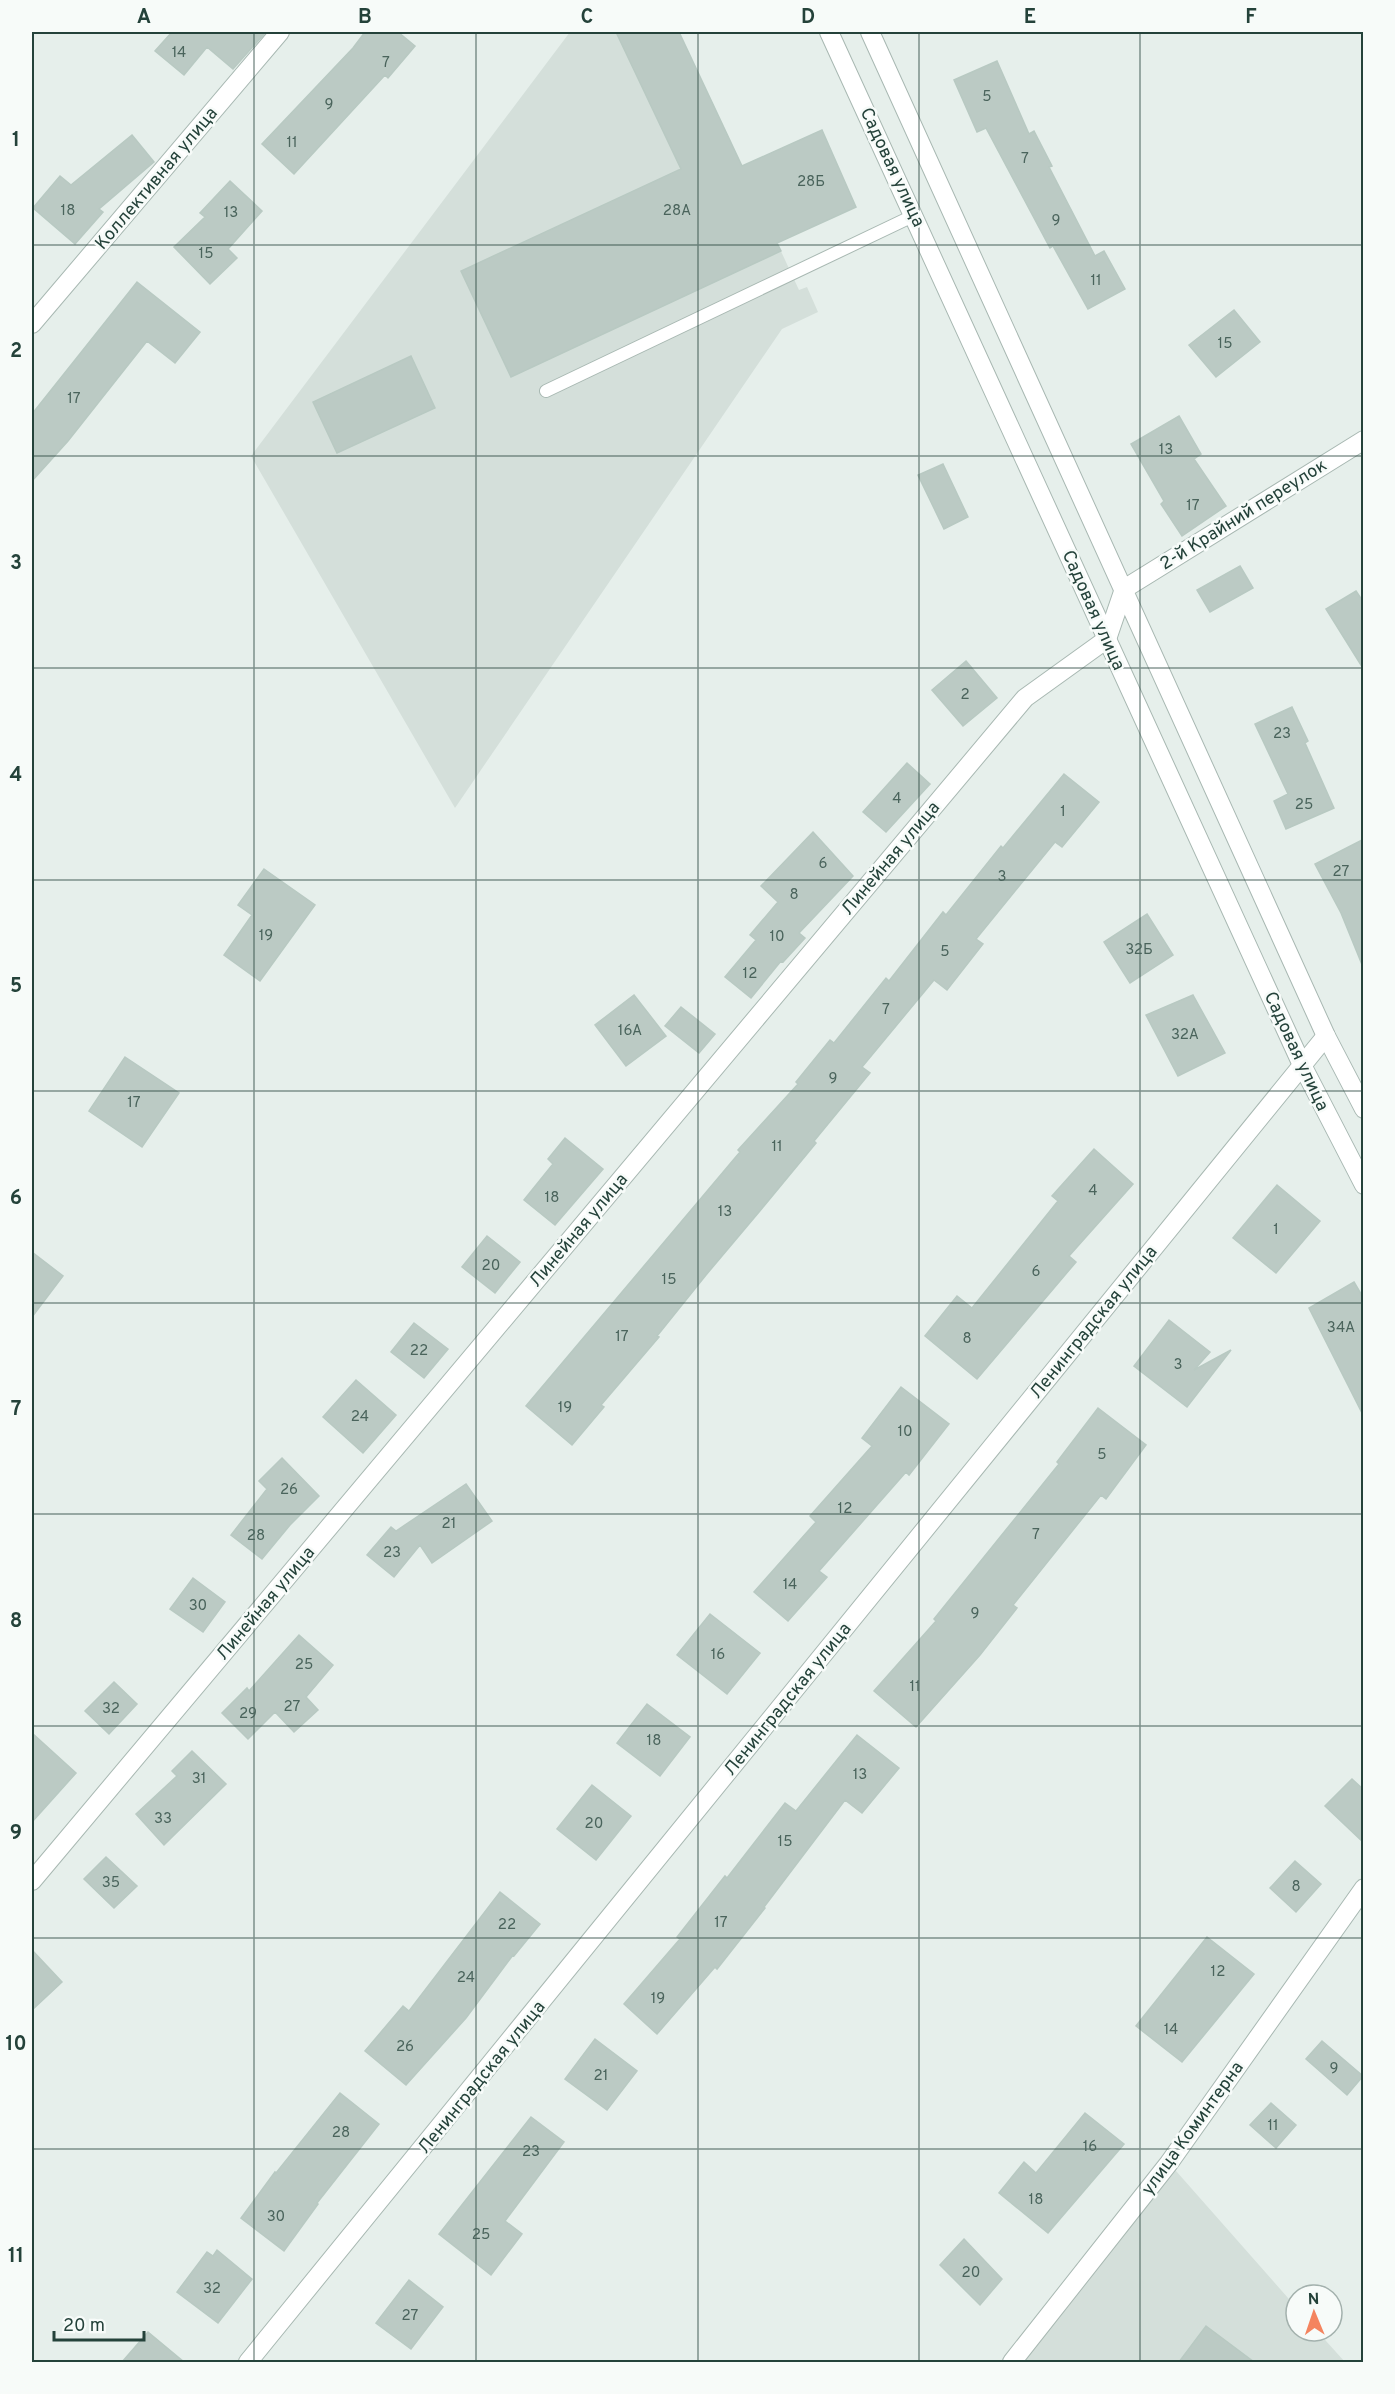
<svg xmlns="http://www.w3.org/2000/svg" width="1395" height="2394" viewBox="0 0 1395 2394" font-family="Overpass,sans-serif">
<style>
.built{fill:#d4dfda}
.building{fill:#bbcac4;stroke:#b8c9c2;stroke-width:1.5}
.lines{fill:none;stroke-linecap:round;stroke-linejoin:round}
.service-casing{stroke:#a8b8b2;stroke-width:14}
.minor-casing{stroke:#a8b8b2;stroke-width:20}
.tertiary-casing{stroke:#a8b8b2;stroke-width:20}
.service{stroke:#fff;stroke-width:12}
.minor{stroke:#fff;stroke-width:18}
.tertiary{stroke:#fff;stroke-width:18}
.grid{fill:none;stroke:#24423a;stroke-width:1.5;stroke-opacity:0.55}
.labels{text-anchor:middle;stroke-width:5;stroke-linejoin:round;paint-order:stroke}
.number-label{font-size:15px;fill:#4a645c}
.street-label{font-size:18px;fill:#24423a;stroke:#f7fbf9}
.neatline{fill:none;stroke:#24423a;stroke-width:2}
.grid-label{font-size:20px;text-anchor:middle;font-weight:bold;fill:#24423a}
</style>
<rect width="100%" height="100%" fill="#e6efeb"/>
<path class="built" d="M570,32H679L799,290L807,287L818,312L782,329L455,808L251,456Z
M1169,2163L1296,2307V2331H1317L1345,2362H1012Z"/>
<path class="building" d="M172,32H266L233,69L207,47L184,75L155,51Z
M365,32H398L415,46L388,78L385,75L294,174L262,144L353,48Z
M616,32H679L742,166L822,130L856,207L777,243L781,251L511,377L461,271L681,169Z
M997,61L1029,134L1034,131L1052,166L1049,167L1095,256L1104,251L1125,289L1088,309L1053,246L1050,248L986,128L977,132L954,80Z
M132,135L154,162L99,209L103,212L75,244L33,208L60,176L71,185Z
M230,181L262,211L228,249L237,258L210,284L174,247L205,217L200,213Z
M137,282L200,332L175,363L147,341L68,441L32,481V414Z
M1234,310L1260,342L1216,377L1189,345Z
M411,356L435,408L337,453L313,402Z
M1179,416L1201,454L1194,459L1226,506L1182,536L1161,504L1164,501L1131,444Z
M943,464L968,517L944,529L918,475Z
M1240,566L1253,588L1210,612L1197,590Z
M1356,591L1364,603V670L1326,609Z
M966,661L997,698L963,726L932,690Z
M1292,707L1308,741L1305,743L1334,808L1286,829L1274,801L1288,794L1255,724Z
M907,763L930,784L886,832L863,812Z
M1064,774L1099,802L1062,847L1055,842L976,939L983,944L947,990L934,980L862,1067L870,1073L814,1141L816,1143L764,1206L706,1275L657,1336L659,1337L601,1405L604,1407L572,1445L526,1406L740,1152L738,1150L798,1084L796,1082L830,1040L834,1043L886,978L889,981L943,912L946,915L1001,846L1003,848Z
M813,832L853,876L799,933L805,938L783,962L781,961L751,998L725,977L756,940L750,935L778,902L761,886Z
M1364,839V967H1363L1341,913L1315,864Z
M264,869L315,905L260,981L224,955L252,915L238,905Z
M1147,914L1173,955L1130,983L1104,942Z
M634,995L666,1036L626,1066L595,1025Z
M1193,995L1225,1053L1178,1076L1146,1015Z
M681,1007L715,1034L699,1053L665,1026Z
M125,1057L179,1093L142,1147L89,1111Z
M565,1138L603,1169L555,1225L524,1200L553,1164L548,1159Z
M1094,1149L1133,1184L1069,1256L1076,1262L977,1379L925,1336L957,1296L972,1308L1058,1201L1052,1196Z
M1277,1185L1320,1221L1276,1273L1233,1238Z
M487,1236L520,1262L495,1293L462,1267Z
M32,1252L63,1276L32,1317Z
M1354,1282L1364,1299V1417L1309,1308Z
M1169,1320L1210,1352L1194,1370L1231,1350L1187,1407L1134,1366Z
M414,1323L448,1349L424,1378L391,1352Z
M356,1380L396,1415L363,1453L323,1417Z
M901,1387L949,1424L909,1475L906,1472L819,1571L827,1577L788,1621L754,1592L816,1522L810,1516L872,1446L862,1438Z
M1098,1408L1146,1445L1106,1499L1101,1495L1013,1605L1017,1608L980,1655L916,1727L874,1691L936,1621L934,1619L1059,1464L1057,1462Z
M282,1458L319,1496L290,1525L262,1559L231,1535L267,1489L259,1481Z
M466,1484L492,1521L432,1563L420,1545L394,1577L367,1555L391,1527L396,1531Z
M193,1578L225,1602L203,1632L170,1609Z
M710,1614L760,1653L727,1694L677,1655Z
M299,1635L333,1665L306,1697L318,1710L294,1732L275,1712L248,1739L222,1713L247,1688L249,1691Z
M114,1682L137,1704L109,1734L85,1711Z
M647,1704L690,1737L660,1776L617,1743Z
M32,1733L76,1773L32,1822Z
M857,1735L899,1768L862,1813L845,1800L764,1907L765,1908L717,1969L715,1967L657,2034L624,2004L680,1939L677,1937L725,1876L727,1878L785,1803L796,1811Z
M192,1751L226,1784L164,1845L136,1814L177,1776L172,1771Z
M1352,1779L1364,1790V1843L1325,1806Z
M592,1785L631,1816L596,1860L557,1829Z
M106,1857L137,1886L114,1908L84,1879Z
M1295,1861L1321,1884L1296,1912L1270,1888Z
M500,1892L540,1924L514,1956L513,1955L466,2018L406,2085L365,2051L403,2006L409,2011Z
M1207,1937L1254,1974L1182,2062L1136,2026Z
M32,1950L62,1982L32,2010Z
M595,2039L637,2071L607,2110L565,2079Z
M1322,2041L1363,2076L1347,2095L1306,2059Z
M340,2093L379,2124L317,2203L318,2204L284,2251L241,2218L275,2172L276,2173Z
M1271,2103L1296,2125L1276,2148L1250,2125Z
M1085,2113L1124,2144L1048,2233L999,2193L1024,2162L1036,2173Z
M531,2117L564,2142L505,2221L522,2234L491,2275L439,2234Z
M964,2239L1002,2279L980,2305L940,2265Z
M217,2250L252,2279L218,2323L177,2292L207,2252L213,2256Z
M409,2280L443,2307L411,2349L376,2323Z
M1206,2326L1254,2362H1179Z
M148,2332L184,2362H122Z"/>
<g class="lines">
<defs>
<path id="service" d="M546,391L915,215"/>
<path id="minor" d="M32,324L280,32
M32,1881L1025,698L1107,639L1124,589L1364,440
M248,2362L1326,1036
M1012,2362L1169,2163L1364,1888"/>
<path id="tertiary" d="M829,32L1302,1065L1364,1185
M870,32L1326,1036L1364,1109"/>
</defs>
<use href="#service" class="service-casing"/>
<use href="#minor" class="minor-casing"/>
<use href="#tertiary" class="tertiary-casing"/>
<use href="#service" class="service"/>
<use href="#minor" class="minor"/>
<use href="#tertiary" class="tertiary"/>
</g>
<path class="grid" d="M254,32V2362M476,32V2362M698,32V2362M919,32V2362M1140,32V2362M32,245H1364M32,456H1364M32,668H1364M32,880H1364M32,1091H1364M32,1303H1364M32,1514H1364M32,1726H1364M32,1938H1364M32,2149H1364"/>
<g class="labels">
<g class="number-label">
<text x="179" y="57">14</text>
<text x="386" y="67">7</text>
<text x="987" y="101">5</text>
<text x="329" y="109">9</text>
<text x="292" y="147">11</text>
<text x="1025" y="163">7</text>
<text x="811" y="186">28Б</text>
<text x="68" y="215">18</text>
<text x="677" y="215">28А</text>
<text x="231" y="217">13</text>
<text x="1056" y="225">9</text>
<text x="206" y="258">15</text>
<text x="1096" y="285">11</text>
<text x="1225" y="348">15</text>
<text x="74" y="403">17</text>
<text x="1166" y="454">13</text>
<text x="1193" y="510">17</text>
<text x="965" y="699">2</text>
<text x="1282" y="738">23</text>
<text x="897" y="803">4</text>
<text x="1304" y="809">25</text>
<text x="1063" y="816">1</text>
<text x="823" y="868">6</text>
<text x="1341" y="876">27</text>
<text x="1002" y="881">3</text>
<text x="794" y="899">8</text>
<text x="266" y="940">19</text>
<text x="777" y="941">10</text>
<text x="1139" y="954">32Б</text>
<text x="945" y="956">5</text>
<text x="750" y="978">12</text>
<text x="886" y="1014">7</text>
<text x="630" y="1035">16А</text>
<text x="1185" y="1039">32А</text>
<text x="833" y="1083">9</text>
<text x="134" y="1107">17</text>
<text x="777" y="1151">11</text>
<text x="1093" y="1195">4</text>
<text x="552" y="1202">18</text>
<text x="725" y="1216">13</text>
<text x="1276" y="1234">1</text>
<text x="491" y="1270">20</text>
<text x="1036" y="1276">6</text>
<text x="669" y="1284">15</text>
<text x="1341" y="1332">34А</text>
<text x="622" y="1341">17</text>
<text x="967" y="1343">8</text>
<text x="419" y="1355">22</text>
<text x="1178" y="1369">3</text>
<text x="565" y="1412">19</text>
<text x="360" y="1421">24</text>
<text x="905" y="1436">10</text>
<text x="1102" y="1459">5</text>
<text x="289" y="1494">26</text>
<text x="845" y="1513">12</text>
<text x="449" y="1528">21</text>
<text x="1036" y="1539">7</text>
<text x="256" y="1540">28</text>
<text x="392" y="1557">23</text>
<text x="790" y="1589">14</text>
<text x="198" y="1610">30</text>
<text x="975" y="1618">9</text>
<text x="718" y="1659">16</text>
<text x="304" y="1669">25</text>
<text x="915" y="1691">11</text>
<text x="292" y="1711">27</text>
<text x="111" y="1713">32</text>
<text x="248" y="1718">29</text>
<text x="654" y="1745">18</text>
<text x="860" y="1779">13</text>
<text x="199" y="1783">31</text>
<text x="163" y="1823">33</text>
<text x="594" y="1828">20</text>
<text x="785" y="1846">15</text>
<text x="111" y="1887">35</text>
<text x="1296" y="1891">8</text>
<text x="721" y="1927">17</text>
<text x="507" y="1929">22</text>
<text x="1218" y="1976">12</text>
<text x="466" y="1982">24</text>
<text x="658" y="2003">19</text>
<text x="1171" y="2034">14</text>
<text x="405" y="2051">26</text>
<text x="1334" y="2073">9</text>
<text x="601" y="2080">21</text>
<text x="1273" y="2130">11</text>
<text x="341" y="2137">28</text>
<text x="1090" y="2151">16</text>
<text x="531" y="2156">23</text>
<text x="1036" y="2204">18</text>
<text x="276" y="2221">30</text>
<text x="481" y="2239">25</text>
<text x="971" y="2277">20</text>
<text x="212" y="2293">32</text>
<text x="410" y="2320">27</text>
</g>
<g class="street-label">
<text transform="translate(893 167) rotate(65)" y="6">Садовая улица</text>
<text transform="translate(156 178) rotate(-50)" y="6">Коллективная улица</text>
<text transform="translate(1243 514) rotate(-32)" y="6">2-й Крайний переулок</text>
<text transform="translate(1094 610) rotate(66)" y="6">Садовая улица</text>
<text transform="translate(890 858) rotate(-50)" y="6">Линейная улица</text>
<text transform="translate(1297 1051) rotate(65)" y="6">Садовая улица</text>
<text transform="translate(578 1230) rotate(-50)" y="6">Линейная улица</text>
<text transform="translate(1093 1322) rotate(-51)" y="6">Ленинградская улица</text>
<text transform="translate(265 1603) rotate(-50)" y="6">Линейная улица</text>
<text transform="translate(787 1699) rotate(-51)" y="6">Ленинградская улица</text>
<text transform="translate(481 2077) rotate(-51)" y="6">Ленинградская улица</text>
<text transform="translate(1192 2128) rotate(-54)" y="6">улица Коминтерна</text>
</g>
</g>
<rect width="1395" height="2394" fill="none" stroke="#f7fbf9" stroke-width="66"/>
<g transform="translate(1314 2313) rotate(358)"><circle r="28" fill="#f7fbf9" stroke="#a3b1ad" stroke-width="1.5"/>
<path d="M0-4.5L10 22L0 15L-10 22Z" fill="#f4845f"/>
<text y="-9" font-size="16" font-weight="bold" text-anchor="middle" fill="#24423a">N</text>
</g>
<path d="M54 2331v9h90v-9" fill="none" stroke="#24423a" stroke-width="3"/>
<text x="63" y="2331" font-size="18" fill="#24423a" stroke="#f7fbf9" stroke-width="4.5" paint-order="stroke">20 m</text>
<rect x="33" y="33" width="1329" height="2328" class="neatline"/>
<g class="grid-label">
<text x="144" y="23">A</text>
<text x="365" y="23">B</text>
<text x="587" y="23">C</text>
<text x="808" y="23">D</text>
<text x="1030" y="23">E</text>
<text x="1251" y="23">F</text>
<text x="16" y="146">1</text>
<text x="16" y="357">2</text>
<text x="16" y="569">3</text>
<text x="16" y="781">4</text>
<text x="16" y="992">5</text>
<text x="16" y="1204">6</text>
<text x="16" y="1415">7</text>
<text x="16" y="1627">8</text>
<text x="16" y="1839">9</text>
<text x="16" y="2050">10</text>
<text x="16" y="2262">11</text>
</g>
</svg>
